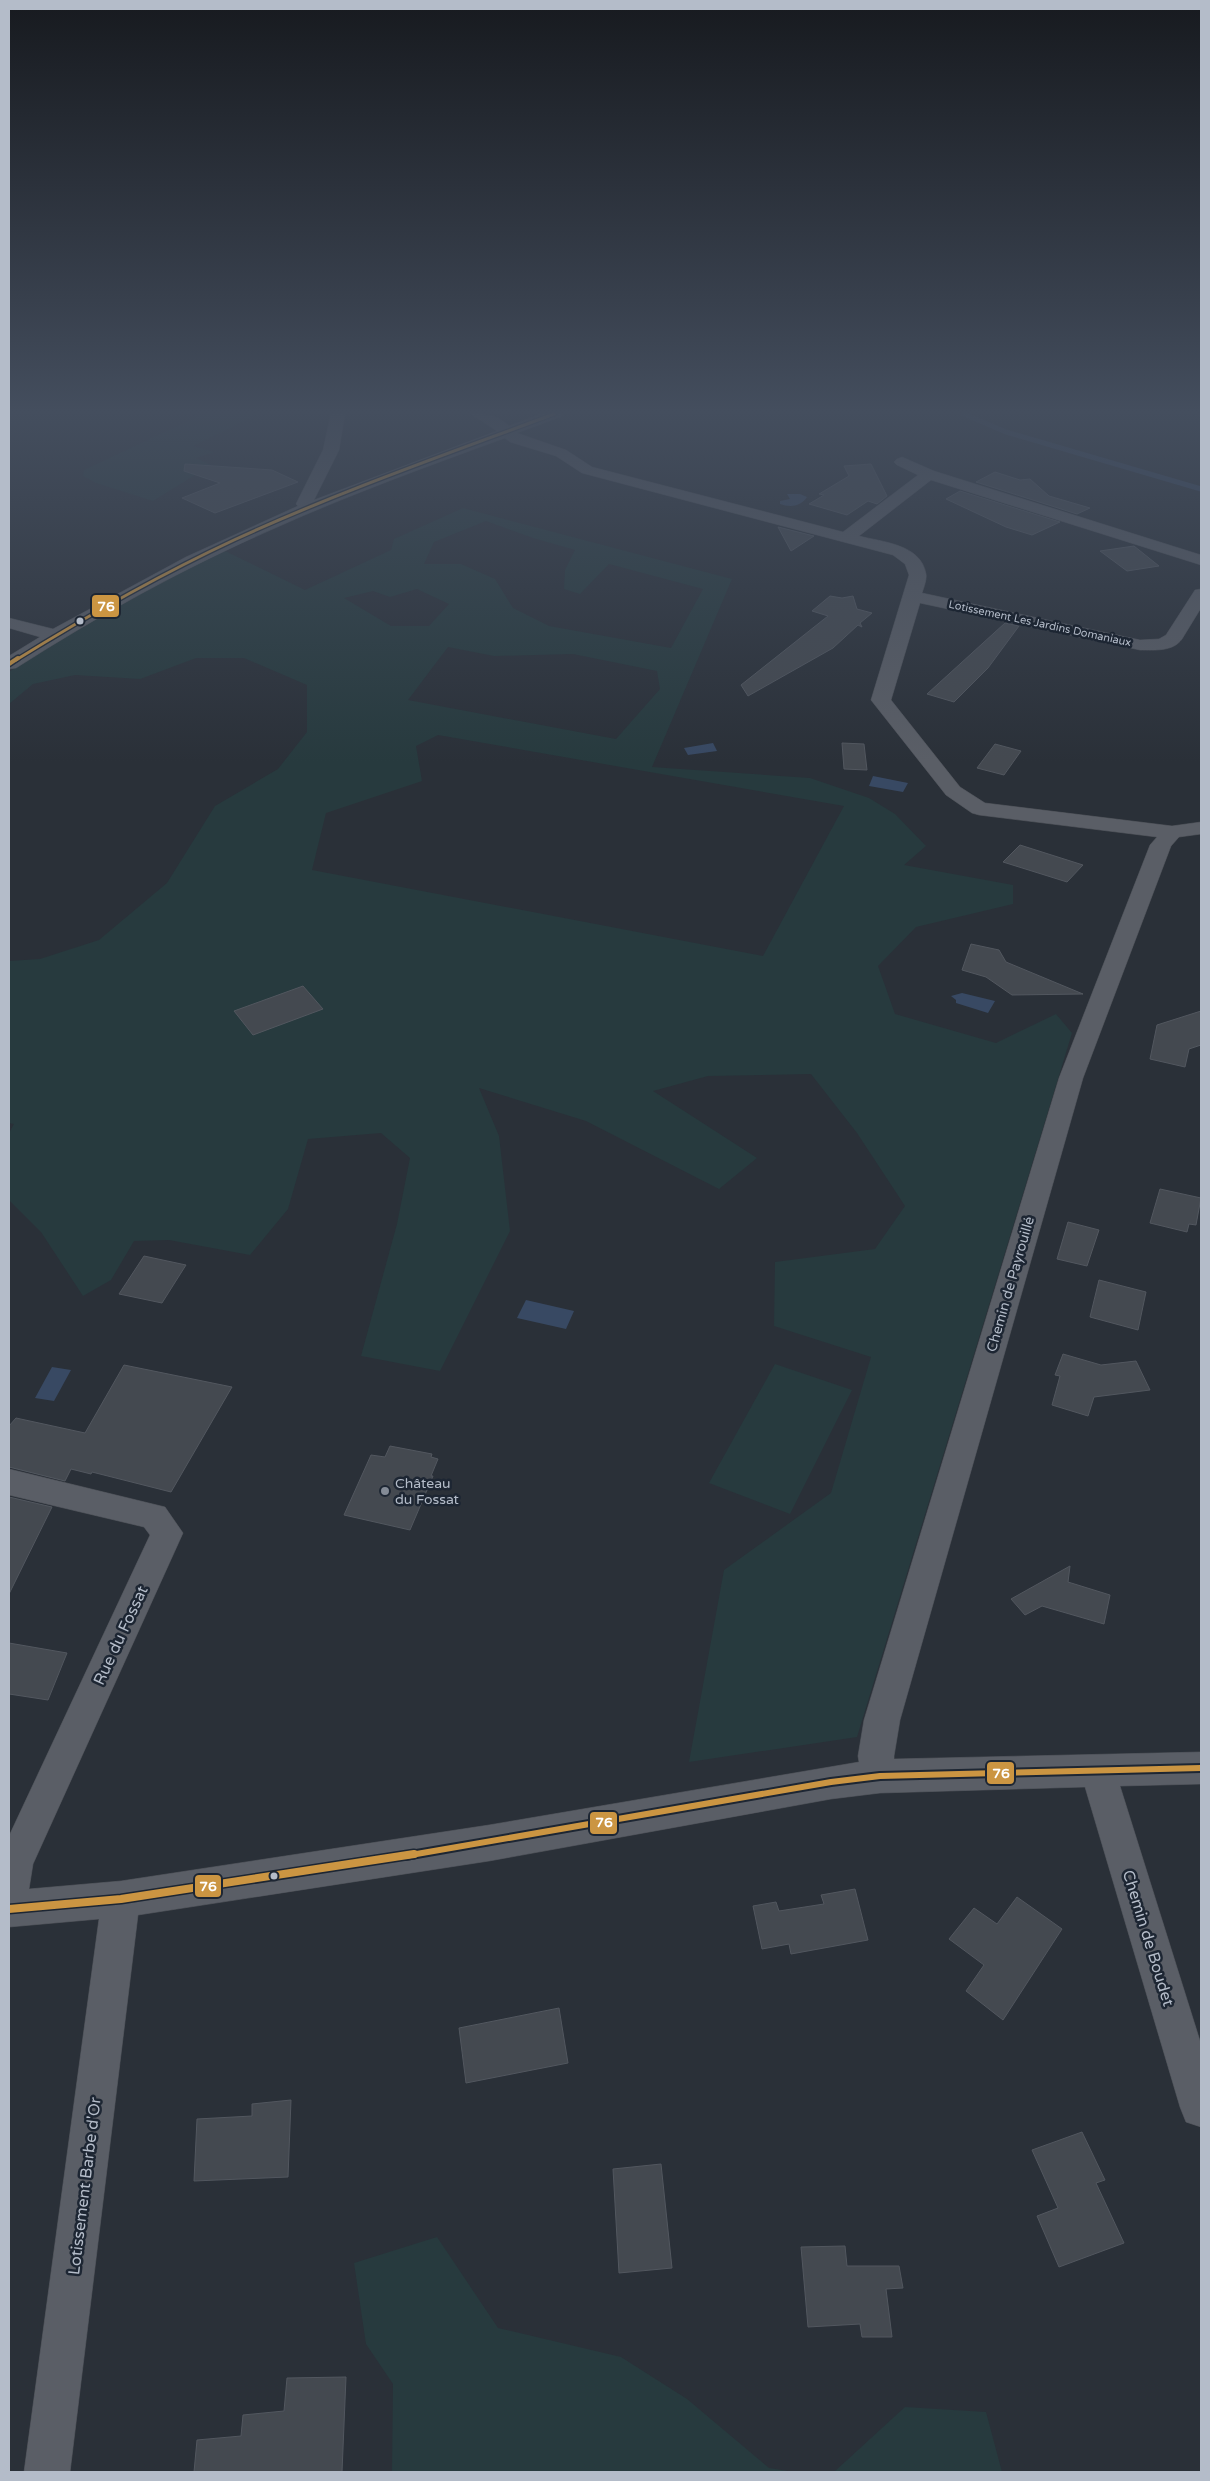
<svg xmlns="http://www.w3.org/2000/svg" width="1210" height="2481" viewBox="0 0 1210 2481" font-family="'Varela Round',sans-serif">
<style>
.green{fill:#273a3e;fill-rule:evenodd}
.water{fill:#384963}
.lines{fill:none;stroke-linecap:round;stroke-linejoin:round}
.stream{stroke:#384963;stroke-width:5}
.building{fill:#444950;stroke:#52575f}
.minor-casing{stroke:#484c53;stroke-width:1}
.minor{fill:#5a5e66;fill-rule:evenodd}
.bus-1-far3-casing{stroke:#1d2633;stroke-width:5.5}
.bus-1-far2-casing{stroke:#1d2633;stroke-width:7}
.bus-1-far1-casing{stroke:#1d2633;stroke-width:10}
.bus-1-casing{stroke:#1d2633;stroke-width:11}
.bus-1-far3{stroke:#cb9542;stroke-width:3}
.bus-1-far2{stroke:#cb9542;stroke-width:4}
.bus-1-far1{stroke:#cb9542;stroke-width:6}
.bus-1{stroke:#cb9542;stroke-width:8}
.bus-dot{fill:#b4bcc9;stroke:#1d2633;stroke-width:2}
.poi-dot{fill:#848b96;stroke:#1d2633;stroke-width:2}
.labels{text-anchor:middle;stroke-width:5;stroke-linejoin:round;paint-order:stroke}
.far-street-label{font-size:11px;fill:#b4bcc9;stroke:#1d2633}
.street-label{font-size:14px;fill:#b4bcc9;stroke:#1d2633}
.poi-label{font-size:14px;fill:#b4bcc9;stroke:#1d2633;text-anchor:start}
.near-street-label{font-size:16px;fill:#b4bcc9;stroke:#1d2633}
.line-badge{stroke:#1d2633;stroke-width:2}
.badge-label{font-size:14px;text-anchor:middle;font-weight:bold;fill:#fff}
</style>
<rect width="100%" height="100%" fill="#2a3038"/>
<path class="green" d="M203,414H259L193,446L214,452L196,458L211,465L153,501L96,483L83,476L84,470Z
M463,508L732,579L652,767L810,778L869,798L895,814L926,846L904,865L1013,885V904L916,927L878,966L895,1014L996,1043L1056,1014L1072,1033L857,1737L689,1762L724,1570L831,1493L871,1357L774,1326L775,1262L875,1249L905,1206L857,1133L811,1074L708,1076L653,1091L757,1158L719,1189L586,1121L479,1088L499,1136L510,1231L440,1371L361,1356L397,1224L410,1158L381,1133L308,1139L288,1209L250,1255L169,1240L134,1241L111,1280L83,1296L41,1232L9,1200V1133L14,1124L9,1123V961L40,959L99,940L167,883L215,806L278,769L307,732V685L244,658H196L140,679L75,675L33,684L9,704V672L73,627L223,550L305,590L391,550L394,539ZM486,521L533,538L575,550L565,570L564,589L580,594L609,564L703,589L671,648L549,626L513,608L495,579L461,564H424L434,542ZM417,589L449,604L429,626H391L344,598L373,591L390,597ZM448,647L494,656L573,654L657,671L660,689L616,739L408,700ZM438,735L844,806L763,956L312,870L326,813L422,781L416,746Z
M775,1364L852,1390L790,1514L709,1483Z
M437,2237L498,2328L621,2357L687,2399L769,2468L794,2472H392L393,2384L366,2344L354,2263Z
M905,2407L986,2412L1002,2472H834Z"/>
<path class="water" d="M787,494H800L807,497C801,506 791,508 780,504V501L790,499Z
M713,743L717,751L688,755L684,748Z
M873,776L908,783L903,792L869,786Z
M962,993L995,1001L988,1013L956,1003V1000L951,996Z
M526,1300L574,1311L566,1329L517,1318Z
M52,1367L71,1370L54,1401L35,1398Z"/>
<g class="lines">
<path class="stream" d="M964,414L1006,432L1201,489"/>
</g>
<path class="building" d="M185,464L272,470L298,482L215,513L182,498L220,483L184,471Z
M871,464L887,496L877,504L868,501L847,515L809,504L824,495L819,494L849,476L844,466Z
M995,472L1020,480L1030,479L1049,496L1090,508L1077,514L976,482Z
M960,491L1060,522L1032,535L1006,527L946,499Z
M778,527L814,536L791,551Z
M1134,546L1159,566L1127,571L1100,551Z
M830,596L842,598L853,596L857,609L872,613L860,623L862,627L858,625L833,648L748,696L741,685L828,616L812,611Z
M1005,623L1019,626L988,668L954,702L927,694Z
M842,743L864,744L867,770L844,769Z
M995,744L1021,751L1004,775L977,768Z
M1020,845L1083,865L1067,882L1003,862Z
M971,944L999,950L1006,962L1083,994L1012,995L986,977L962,970Z
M303,986L323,1009L253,1035L234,1011Z
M1201,1011V1045L1189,1049L1185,1067L1150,1059L1157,1025Z
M1160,1189L1201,1198L1196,1225L1189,1224L1187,1232L1150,1223Z
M1068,1222L1099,1230L1087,1266L1057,1259Z
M144,1256L186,1265L162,1303L119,1294Z
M1099,1280L1146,1292L1138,1330L1090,1317Z
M1063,1354L1101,1365L1136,1361L1150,1390L1094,1397L1088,1416L1052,1405L1060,1376L1055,1375Z
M124,1365L232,1387L171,1492L92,1472L91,1474L71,1469L65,1481L9,1467V1426L16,1418L85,1433Z
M390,1446L432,1454L431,1457L438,1459L431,1476H433L410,1530L344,1515L371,1455L385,1457Z
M9,1497L52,1507L9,1594Z
M1070,1566L1068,1582L1110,1595L1104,1624L1042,1606L1025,1615L1011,1599Z
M9,1643L67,1653L48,1700L9,1694Z
M855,1889L868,1940L791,1954L789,1944L762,1949L753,1906L776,1902L779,1911L824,1904L821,1895Z
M1017,1897L1062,1929L1003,2020L966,1991L984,1965L949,1939L974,1908L997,1924Z
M559,2008L568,2063L466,2083L459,2028Z
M291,2100L288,2177L194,2181L197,2119L252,2116V2104Z
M1082,2132L1105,2180L1096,2183L1124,2243L1059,2267L1037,2216L1058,2208L1032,2150Z
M661,2164L672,2268L619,2273L613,2169Z
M845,2246L847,2266H899L903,2288L886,2289L892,2337H862L860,2324L808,2327L801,2247Z
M346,2377L342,2472H194L197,2440L241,2436L243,2415L284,2411L287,2378Z"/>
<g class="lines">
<defs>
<path id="minor" d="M331,414H345L339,450L314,500L497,431L471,414C488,414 497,415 509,426L541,414H562L560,417L517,433L566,450L592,467L843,532L918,475L897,465L894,462L897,459L902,457L934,471L1201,555V565L931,480L859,536C882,542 921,544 926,574C927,579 924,587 922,593L1140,640L1159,639L1166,635L1195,590L1201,589V608L1182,639C1173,652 1154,650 1140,650L920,603L891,700L960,787L985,803L1172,826L1201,822V834L1179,837L1171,846L1083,1078L900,1720L894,1756V1759L1201,1752V1784L1120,1786L1201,2044V2127L1186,2122L1180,2107L1085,1787L880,1793L831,1799L489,1861L138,1915L70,2472H24L99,1919L9,1927V1836L150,1535L144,1527L9,1495V1469L165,1507L183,1533L33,1864L29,1889L121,1881L489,1825L859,1762L858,1756L864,1720L1059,1078L1150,845L1157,837L979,815L972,813L946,795L871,700L909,575L905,564L893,555L582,473L556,456L510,442L505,438C428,466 351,494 275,528C185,567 99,615 16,668L9,669V656L40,637L9,628V618L53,629L186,557L298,506L296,504L323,450Z"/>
</defs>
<use href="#minor" class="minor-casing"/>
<use href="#minor" class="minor"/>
<defs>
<path id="bus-1-far3" d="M16,660C87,616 159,575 234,540C338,492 447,454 554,414"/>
<path id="bus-1-far2" d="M9,664L18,658"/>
<path id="bus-1-far1" d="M405,1856L831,1782L880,1776L1201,1768"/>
<path id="bus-1" d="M9,1909L121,1899L414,1854"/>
</defs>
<use href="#bus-1-far3" class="bus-1-far3-casing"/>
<use href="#bus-1-far2" class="bus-1-far2-casing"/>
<use href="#bus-1-far1" class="bus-1-far1-casing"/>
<use href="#bus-1" class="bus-1-casing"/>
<use href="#bus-1-far3" class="bus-1-far3"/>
<use href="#bus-1-far2" class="bus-1-far2"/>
<use href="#bus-1-far1" class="bus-1-far1"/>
<use href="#bus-1" class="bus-1"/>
</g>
<linearGradient id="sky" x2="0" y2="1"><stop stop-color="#171a1f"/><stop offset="0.54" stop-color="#444e5e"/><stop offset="1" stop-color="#444e5e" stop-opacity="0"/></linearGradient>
<rect width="1210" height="762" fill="url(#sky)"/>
<g class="bus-dot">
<circle cx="80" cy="621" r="4.5"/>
<circle cx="274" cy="1876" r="4.5"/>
</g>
<circle class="poi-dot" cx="385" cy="1491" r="5"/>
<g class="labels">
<g class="far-street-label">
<text transform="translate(1040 623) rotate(12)" y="4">Lotissement Les Jardins Domaniaux</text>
</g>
<g class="street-label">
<text transform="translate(1010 1284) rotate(-74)" y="5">Chemin de Payrouillé</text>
</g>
<g class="poi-label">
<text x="395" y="1488">Château<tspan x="395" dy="16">du Fossat</tspan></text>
</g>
<g class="near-street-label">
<text transform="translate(120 1635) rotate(-65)" y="6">Rue du Fossat</text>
<text transform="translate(1149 1938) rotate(73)" y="6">Chemin de Boudet</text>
<text transform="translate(84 2186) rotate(-83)" y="6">Lotissement Barbe d'Or</text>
</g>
</g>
<g class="line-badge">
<rect x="91" y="594" width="29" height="24" rx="5" fill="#cb9542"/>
<rect x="986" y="1761" width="29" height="24" rx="5" fill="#cb9542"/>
<rect x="589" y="1811" width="29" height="24" rx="5" fill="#cb9542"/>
<rect x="194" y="1874" width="28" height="24" rx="5" fill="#cb9542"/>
</g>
<g class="badge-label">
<text x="106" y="611">76</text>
<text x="1001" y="1778">76</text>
<text x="604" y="1827">76</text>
<text x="208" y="1891">76</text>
</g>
<rect width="1210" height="2481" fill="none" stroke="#b4bcc9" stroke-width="20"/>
</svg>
